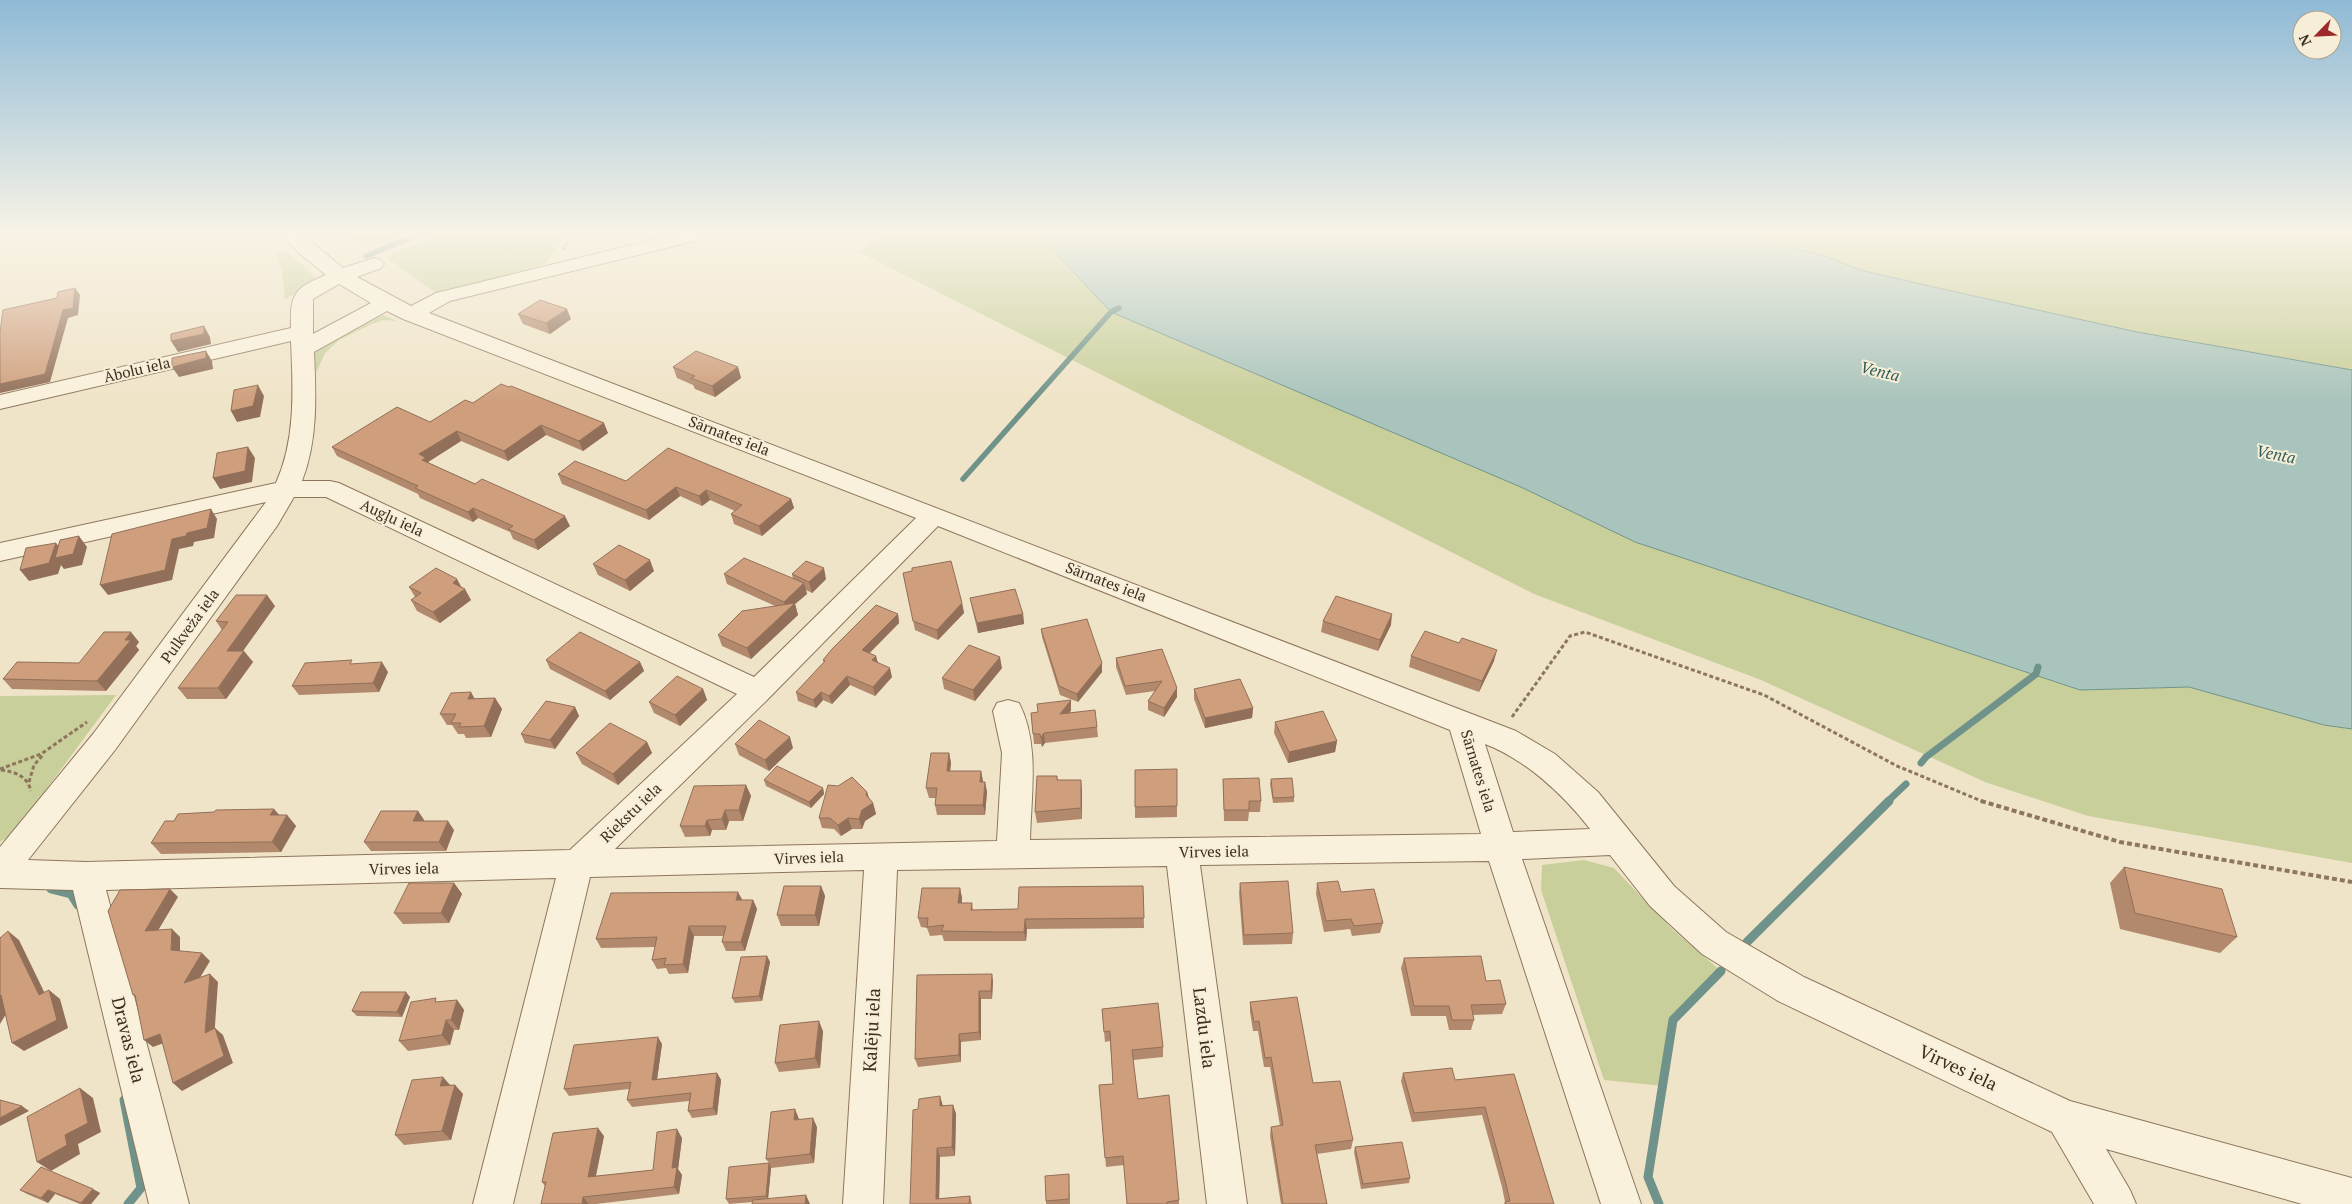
<svg xmlns="http://www.w3.org/2000/svg" width="2352" height="1204" viewBox="0 0 2352 1204" font-family="'PT Serif',serif">
<style>
.green{fill:#c9cf9b}
.water{fill:#a9c4bc;stroke:#6f938a}
.lines{fill:none;stroke-linecap:round;stroke-linejoin:round}
.stream-far2{stroke:#6f938a;stroke-width:5.5}
.stream-far1{stroke:#6f938a;stroke-width:7}
.stream{stroke:#6f938a;stroke-width:9}
.minor-casing{stroke:#8d765c;stroke-width:2}
.path-far2{stroke:#8d765c;stroke-width:2.5;stroke-dasharray:3 2;stroke-linecap:butt}
.path-far1{stroke:#8d765c;stroke-width:3;stroke-dasharray:4 2.5;stroke-linecap:butt}
.path{stroke:#8d765c;stroke-width:4;stroke-dasharray:5 3;stroke-linecap:butt}
.minor{fill:#faf1dc;fill-rule:evenodd}
.wall{fill:#b2896c}
.shaded-wall{fill:#916f58}
.building{fill:#cf9f7d;stroke:#916f58}
.labels{text-anchor:middle;stroke-width:4;stroke-linejoin:round;paint-order:stroke}
.street-label{font-size:15px;fill:#3d2e20;stroke:#f7eed8}
.water-label{font-size:16px;font-style:italic;fill:#2f5d5a;stroke:#f7eed8}
.near-street-label{font-size:18px;fill:#3d2e20;stroke:#f7eed8}
</style>
<rect width="100%" height="100%" fill="#f0e4c8"/>
<path class="green" d="M343,234H405L367,249Z
M441,234H567L545,264L510,275L436,293L386,257Z
M881,234H1044L1062,260L1111,312L1523,488L1635,542L2080,690L2189,687L2324,725L2352,729V863L2088,816L1985,782L1761,680L1534,594L859,252Z
M1538,234H2352V422Z
M286,250L315,277L313,280L285,300L283,277L277,254Z
M381,314L397,321L385,320L372,324L339,340L325,353L316,373L314,358L316,349Z
M116,695L14,833L0,842V696Z
M1584,860L1614,868L1672,929L1721,971L1673,1020L1663,1086L1604,1080L1541,890L1542,865Z"/>
<path class="water" d="M1044,234H1741L1824,256L1864,271L1938,288L2137,332L2352,370V729L2324,725L2189,687L2080,690L1635,542L1523,488L1111,312L1062,260Z"/>
<g class="lines">
<path class="stream-far2" d="M366,256L419,234
M963,479L1111,312L1119,308"/>
<path class="stream-far1" d="M1921,763L1926,757L2036,674L2038,667
M1887,802L1906,784"/>
<path class="stream" d="M51,889L71,894L78,905
M1747,942L1889,801
M124,1100L141,1188L128,1204
M1659,1204L1648,1177L1673,1020L1721,971"/>
<defs>
<path id="minor" d="M281,234H302L343,268L374,258L381,260L384,264L381,268L357,277L411,306L436,293L677,234H710L707,238L450,301L429,313L1516,731L1555,754L1598,792L1674,886L1726,932L1804,977L2070,1101L2352,1178V1204H2302L2106,1149L2130,1190L2136,1204H2094L2052,1132L1778,1001L1702,954L1650,906L1610,855L1522,859L1641,1204H1601L1489,861L1200,865L1247,1204H1207L1167,866L897,870L883,1204H843L864,870L590,877L513,1204H473L556,878L106,890L189,1204H149L73,890L0,888V847L93,734L266,502L0,561V543L276,483C296,439 293,389 291,341L0,409V395L291,328C290,294 294,288 326,275L297,251ZM339,284L371,303L313,334V299ZM387,311L403,319L916,518L754,677L339,483L330,481H302C318,440 316,395 314,352ZM294,497H326L737,694L570,850L86,862L28,860L115,750L277,526ZM938,526L1450,730L1481,834L1030,840C1031,796 1040,743 1019,703L1008,700L997,703L993,711L1002,753L997,841L615,849L768,699ZM1485,744C1526,760 1563,794 1590,829L1513,832Z"/>
</defs>
<use href="#minor" class="minor-casing"/>
<path class="path-far2" d="M563,250L573,234"/>
<path class="path-far1" d="M1512,717L1570,636L1585,632L1764,695L1897,766L1984,802
M0,769L41,754L87,722
M1,770C16,772 27,776 31,791
M29,782L34,765L43,755"/>
<path class="path" d="M1981,801L2120,842L2352,882"/>
<use href="#minor" class="minor"/>
</g>
<path class="wall" d="M518,314L571,319L550,334L523,324Z
M673,367H738L741,378L715,397L695,389L693,385L677,378Z
M509,387L608,433L583,451L546,435L508,461L461,441L428,462L429,463L570,526L538,550L513,539L510,532L478,518L473,522L420,498L418,494L337,456L332,447L430,422Z
M558,474L626,481L791,499L794,508L762,536L734,524L731,514L735,511L710,500L702,506L680,496L649,520L562,484Z
M593,564L654,571L630,591L598,575Z
M903,573L962,603L964,613L938,640L915,630Z
M724,574L793,579L792,574L826,579L812,593L806,590L807,594L795,604L798,615L751,659L722,646L718,635L775,606L727,584Z
M409,587H461L471,600L440,623L417,611L411,600L415,597Z
M970,598L1023,614L1024,624L978,633L972,608Z
M275,606L243,651L253,662L226,699H187L178,688L222,630L216,621Z
M898,614L899,623L870,653L876,656L878,663L892,677L875,696L850,685L832,704L823,700L816,708L798,701L796,692L824,663L823,660Z
M1323,621L1391,625L1378,651L1321,632Z
M1041,629L1102,663V672L1078,702L1060,695L1042,637Z
M139,642L136,646L139,650L106,691L12,689L3,679L79,663Z
M1459,643L1494,661L1479,692L1409,667L1411,656Z
M1162,649L1177,697L1164,717L1148,710V701L1155,691L1126,695L1116,667V658Z
M546,660L640,662L644,671L610,700L550,669Z
M355,664L388,672L379,692L299,695L292,686Z
M1002,668L975,701L944,689L942,678Z
M703,689L707,700L680,726L654,713L649,702Z
M1194,689L1253,708L1252,718L1205,728L1194,699Z
M495,698L502,709L491,737L466,738L464,734H458L452,725H447L440,714L475,699Z
M575,707L579,716L555,749L525,743L521,734Z
M1071,710L1070,713L1097,727L1098,737L1045,743L1042,747L1041,744H1034L1031,713Z
M1275,722L1337,741L1335,752L1288,763L1274,733Z
M647,742L652,753L618,785L582,764L576,753Z
M735,744L793,748L769,771L739,755Z
M949,753L951,763L950,771H981L983,782H985L987,792L985,815H937L935,805L936,798H929L926,788Z
M1177,769V817L1135,818V807Z
M1057,776L1058,780L1082,790V819L1037,823L1035,812Z
M1223,779L1261,801L1260,812H1249L1248,821H1224Z
M1271,779L1294,797V802L1273,803L1270,784Z
M764,780L823,788L824,794L811,808L766,786Z
M746,785L751,796L743,821H729L726,830H712L710,836L685,837L680,826Z
M867,792L869,798L873,803L876,814L865,821L862,829H852L841,836L834,829L822,828L819,818Z
M418,811L424,820V821L454,830L446,851H371L364,842Z
M279,815H287L296,826L281,852L161,854L151,843Z
M2124,867L2237,937L2220,953L2120,929L2110,883Z
M454,883L462,894L449,923L403,924L394,913Z
M1240,883L1293,933L1292,944L1243,945L1239,893Z
M1317,883L1341,892L1383,923L1380,933L1352,936L1350,929L1324,932L1316,894Z
M821,886L825,896L819,926H781L777,915Z
M1143,886L1144,928L1027,929L1026,941H944L942,935L930,936L927,928L921,927L918,918L960,888L962,898V903H972L973,910L1018,909Z
M753,900L757,909L745,951H726L722,942L724,936H694L688,973L669,974L666,968L657,969L652,960L655,947L601,948L596,939Z
M767,956L770,962L762,1001L735,1003L732,998Z
M1404,958L1486,981L1506,1004L1502,1014L1473,1015L1474,1020L1471,1030H1449L1446,1016H1411L1401,968Z
M917,975L993,981L992,999H981V1040L961,1042V1062L918,1067L915,1059Z
M410,997L402,1017L357,1016L352,1011Z
M457,1000L464,1010L459,1030H454L450,1045L408,1051L399,1041L440,1002Z
M1250,1002L1313,1083L1353,1140L1351,1149L1317,1154L1327,1204H1281L1270,1136L1271,1127L1280,1126L1270,1067H1264L1258,1031H1253L1250,1012Z
M1102,1009L1163,1047V1057L1133,1060L1138,1099L1179,1200V1204H1127L1124,1165L1106,1167L1099,1085L1113,1084L1110,1041L1105,1042Z
M823,1031L820,1068L779,1072L775,1063Z
M662,1044L657,1079L717,1073L721,1080L717,1115L692,1118L688,1111L689,1101L632,1107L627,1100L629,1089L569,1096L564,1089Z
M1403,1073L1455,1080L1514,1074L1554,1204H1504L1505,1202L1502,1187L1482,1115L1412,1122L1401,1081Z
M450,1085H455L463,1094L451,1140L404,1145L395,1135Z
M953,1105L956,1114L955,1156L940,1157L939,1199L970,1196L972,1204H910L943,1106Z
M799,1119L817,1127L814,1163L771,1168L768,1198L753,1202L729,1204L726,1199L769,1163L766,1159Z
M604,1136L596,1176L653,1170L682,1138L678,1169L682,1175L679,1194L596,1204H541L545,1186L542,1182Z
M1355,1147L1410,1178L1409,1183L1361,1189L1354,1152Z
M41,1167L100,1193L91,1204H80L55,1194L48,1203L27,1194L20,1190Z
M1069,1174L1070,1204H1046V1201Z"/>
<path class="shaded-wall" d="M75,288L80,295L78,315L68,318L50,382L0,393V384L63,310Z
M567,309L571,319L550,334L546,323Z
M204,326L210,337L211,344L178,352L171,341Z
M206,351L212,361L213,369L179,377L172,367Z
M738,367L741,378L715,397L712,386Z
M258,385L264,396L260,417L237,422L231,411Z
M604,423L608,433L583,451L579,441Z
M541,425L546,435L508,461L504,451Z
M457,431L461,441L428,462L432,468L428,470L419,454Z
M248,447L255,458L252,482L220,489L213,478Z
M676,487L680,496L649,520L646,510Z
M706,490L710,500L702,506L699,496Z
M791,499L794,508L762,536L759,526Z
M473,508L478,518L473,522L468,512Z
M211,509L217,519L214,538L194,542L193,546L179,549L172,580L108,595L100,585L172,539L187,533Z
M565,516L570,526L538,550L534,540Z
M79,536L87,547L82,565L64,569L61,565L58,574L29,581L20,570L56,543L65,554Z
M650,560L654,571L630,591L625,580Z
M824,568L826,579L812,593L809,582Z
M457,579L463,590L465,589L471,600L440,623L433,612L453,583Z
M804,583L807,594L795,604L798,615L751,659L747,648L787,611L784,602Z
M267,595L275,606L235,662L227,651Z
M962,603L964,613L938,640L937,630Z
M898,614L899,623L864,658L862,650Z
M1023,614L1024,624L978,633L977,623Z
M1392,614L1391,625L1378,651L1380,640Z
M131,632L139,642L136,646L139,650L106,691L97,681L125,640Z
M1497,650L1494,661L1479,692L1482,681Z
M244,651L253,662L226,699L218,688Z
M876,656L878,664L872,660Z
M1000,657L1002,668L975,701L973,690Z
M382,662L388,672L379,692L373,683Z
M640,662L644,671L610,700L605,691Z
M1102,663V672L1078,702L1077,694Z
M890,668L892,677L875,696L873,687Z
M847,676L850,685L832,704L829,696Z
M1177,688V697L1164,717V708Z
M703,689L707,700L680,726L675,715Z
M471,692L477,703L468,699Z
M821,692L823,700L816,708L813,700Z
M495,698L502,709L491,737L484,726Z
M1071,700V710L1061,724L1060,714Z
M575,707L579,716L555,749L550,740Z
M1253,708L1252,718L1205,728V718Z
M1044,733L1045,743L1042,747L1041,738Z
M790,737L793,748L769,771L765,760Z
M1337,741L1335,752L1288,763L1289,752Z
M647,742L652,753L618,785L613,774Z
M949,753L951,763L949,781L947,771Z
M981,771L983,781L981,792L980,782Z
M1081,780L1082,790V819L1081,808Z
M985,782L987,792L985,815L983,805Z
M746,785L751,796L743,821L739,810Z
M823,788L824,794L811,808L809,802Z
M867,792L870,802L873,803L876,814L865,821L862,829L859,819Z
M274,809L283,819L270,815Z
M725,810L729,821L726,830L722,819Z
M418,811L424,820L420,830L413,821Z
M287,815L296,826L281,852L272,842Z
M848,818L852,829L841,836L838,825Z
M707,820L712,830L710,836L705,826Z
M448,821L454,830L446,851L439,842Z
M454,883L462,894L449,923L441,913Z
M821,886L825,896L819,926L815,915Z
M960,888L962,898L960,913L958,903Z
M170,889L178,897L153,939L145,931Z
M738,892L743,901L736,900Z
M753,900L757,909L745,951L741,942Z
M1025,919L1027,929L1026,941L1024,932Z
M689,926L694,936L688,973L683,964Z
M172,929L180,937V958L171,950Z
M8,931L19,940L50,1004L39,995Z
M202,953L210,961L192,991L184,983Z
M767,956L770,962L762,1001L759,996Z
M210,974L218,982L214,1040L205,1033Z
M992,974L993,981L992,999L991,991Z
M49,990L60,999L68,1028L24,1051L12,1043Z
M979,991L981,999V1040L979,1032Z
M406,992L410,997L402,1017L397,1012Z
M1,995L12,1004L0,1024V997Z
M457,1000L464,1010L459,1030L451,1020Z
M446,1020L454,1030L450,1045L442,1035Z
M819,1021L823,1031L820,1068L815,1058Z
M215,1028L223,1035L233,1063L182,1091L173,1083Z
M160,1034L169,1041L153,1047L144,1040Z
M959,1034L961,1042V1062L959,1055Z
M658,1037L662,1044L656,1087L652,1080Z
M717,1073L721,1080L717,1115L713,1108Z
M443,1077L451,1086H440Z
M455,1085L463,1094L451,1140L442,1131Z
M80,1088L93,1098L101,1132L78,1144L80,1154L51,1171L37,1162L65,1135Z
M940,1096L943,1106V1116L940,1106Z
M953,1105L956,1114L955,1156L952,1147Z
M22,1106L29,1111L0,1126V1118Z
M795,1109L799,1119L794,1120Z
M813,1118L817,1127L814,1163L810,1154Z
M598,1128L604,1136L594,1184L588,1177Z
M677,1129L682,1138L678,1169L682,1175L679,1194L674,1187L672,1168Z
M937,1148L940,1157L939,1204L936,1199Z
M769,1163L771,1168L768,1200L766,1196Z
M93,1189L100,1193L91,1204H83L81,1203Z
M48,1190L55,1194L48,1203L41,1198Z
M806,1195L810,1204H805Z
M583,1197L589,1204H582Z"/>
<path class="building" d="M75,288L73,308L63,310L45,374L0,384V332L3,310L57,298L58,292Z
M540,300L567,309L546,323L518,314Z
M204,326V334L171,341V334Z
M206,351V358L172,367V358Z
M696,351L738,367L712,386L691,378L695,376L673,367Z
M501,384L509,387L511,386L604,423L579,441L541,425L504,451L457,431L419,454L426,458L422,460L475,484L482,479L565,516L534,540L508,529L513,526L473,508L468,512L415,488L418,486L332,447L397,407L430,422L465,400L473,403Z
M258,385L253,406L231,411L234,390Z
M248,447L245,471L213,478L217,453Z
M668,448L791,499L759,526L731,514L742,505L706,490L699,496L676,487L646,510L558,474L575,461L626,481Z
M211,509L207,528L187,533L186,536L172,539L165,570L100,585L112,534Z
M79,536L73,554L55,558L60,540Z
M56,543L49,563L20,570L26,548Z
M619,545L650,560L625,580L593,564Z
M744,558L804,583L784,602L724,574Z
M806,561L824,568L809,582L792,574Z
M951,561L962,603L937,630L913,621L903,573L912,571V568Z
M436,568L457,579L453,583L465,589L433,612L411,600L421,593L409,587Z
M1015,589L1023,614L977,623L970,598Z
M236,595H267L227,651H244L218,688H178L228,622L216,621Z
M1336,596L1392,614L1380,640L1323,621Z
M795,603L747,648L718,635L742,611Z
M876,605L898,614L862,650L876,656L872,660L890,668L873,687L847,676L829,696L821,692L813,700L796,692L825,661L823,660L832,649Z
M1087,619L1102,663L1077,694L1059,686L1041,629Z
M1425,631L1459,643L1462,638L1497,650L1482,681L1411,656Z
M104,632H131L125,640H131L97,681L3,679L17,662L79,663Z
M580,632L640,662L605,691L546,660Z
M969,645L1000,657L973,690L942,678Z
M1162,649L1177,688L1164,708L1148,701L1162,681L1125,686L1116,658Z
M352,660L350,664L382,662L373,683L292,686L305,663Z
M677,676L703,689L675,715L649,702Z
M1240,679L1253,708L1205,718L1194,689Z
M471,692L468,699L495,698L484,726L459,727L461,723H451L456,714H440L451,693Z
M1071,700L1060,714L1095,710L1097,727L1044,733L1041,738L1040,734H1033L1031,713L1038,712L1037,704Z
M546,701L575,707L550,740L521,734Z
M1323,711L1337,741L1289,752L1275,722Z
M759,720L790,737L765,760L735,744Z
M610,723L647,742L613,774L576,753Z
M931,753H949L947,771H981L980,782H985L983,805H935L937,788H926Z
M777,766L823,788L809,802L764,780Z
M1177,769V806L1135,807V770Z
M1037,776H1057V780H1081V808L1035,812Z
M852,777L867,792L866,795L873,803L862,810L859,819L848,818L838,825L830,818H819L828,785L838,786Z
M1259,778L1261,801H1249V810H1224L1223,779Z
M1292,778L1294,797L1273,798L1271,779Z
M746,785L739,810H725L722,819L707,820L705,826H680L694,786Z
M274,809L270,815H287L272,842L151,843L165,821H174L178,814L214,812L216,810Z
M381,811H418L413,821H448L439,842H364Z
M2124,867L2222,889L2237,937L2135,913Z
M1288,881L1293,933L1244,935L1240,883Z
M1338,881L1341,892L1374,889L1383,923L1354,926L1351,919L1326,921L1317,883Z
M409,883H454L441,913H394Z
M784,886H821L815,915H777Z
M1143,886L1144,918L1025,919L1024,932H999L941,931L944,925L927,927L928,918H918L922,888H960L958,903H972L971,910L1018,909L1019,887Z
M170,889L145,931L172,929L171,950L202,953L184,983L210,974L205,1033L215,1028L224,1056L173,1083L160,1034L144,1040L135,995H133L108,911L120,890Z
M738,892L736,900H753L741,942H722L726,926H689L683,964L664,965L666,958L652,960L657,937L596,939L611,893Z
M8,931L39,995L49,990L57,1020L12,1043L1,995L0,997V938Z
M767,956L759,996L732,998L741,957Z
M1481,956L1486,981L1500,980L1506,1004L1471,1005L1474,1020H1452L1449,1006H1414L1404,958Z
M992,974L991,991H979V1032L959,1034V1055L915,1059L917,975Z
M361,992H406L397,1012L352,1011Z
M1297,997L1313,1083L1340,1081L1353,1140L1315,1145L1327,1204H1283L1271,1127L1283,1125L1271,1057L1265,1058L1259,1021L1254,1022L1250,1002Z
M436,998L435,1002L457,1000L451,1020H446L442,1035L399,1041L411,1002Z
M1158,1003L1163,1047L1132,1050L1138,1099L1169,1095L1179,1200L1167,1202V1204H1127L1123,1156L1105,1158L1099,1085L1113,1084L1110,1031L1104,1032L1102,1009Z
M819,1021L815,1058L775,1063L780,1025Z
M658,1037L652,1080L717,1073L713,1108L688,1111L691,1093L627,1100L631,1082L564,1089L574,1045Z
M1452,1068L1455,1080L1514,1074L1554,1204H1506L1505,1202L1510,1201L1505,1180L1485,1107L1414,1113L1403,1073Z
M443,1077L440,1086L455,1085L442,1131L395,1135L412,1080Z
M80,1088L88,1123L65,1135L67,1145L37,1162L27,1117Z
M940,1096V1106L953,1105L952,1147L937,1148L936,1199L970,1196L969,1204H910L913,1110L918,1109L919,1099Z
M0,1100L22,1106L0,1118Z
M795,1109L794,1120L813,1118L810,1154L766,1159L771,1112Z
M598,1128L588,1177L653,1170L657,1132L677,1129L672,1168L677,1167L674,1187L583,1197L582,1204H541L546,1182H542L553,1133Z
M1402,1142L1410,1178L1363,1184L1355,1147Z
M769,1163L766,1196L726,1199L729,1167Z
M41,1167L93,1189L81,1203L48,1190L41,1198L20,1190Z
M1069,1174V1199L1046,1201L1045,1176Z
M806,1195L805,1204H752L753,1200Z"/>
<linearGradient id="sky" x2="0" y2="1"><stop stop-color="#8fbad6"/><stop offset="0.58" stop-color="#f8f3e6"/><stop offset="1" stop-color="#f8f3e6" stop-opacity="0"/></linearGradient>
<rect width="2352" height="402" fill="url(#sky)"/>
<g class="labels">
<g class="street-label">
<text transform="translate(137 370) rotate(-13)" y="5">Ābolu iela</text>
<text transform="translate(729 436) rotate(21)" y="5">Sārnates iela</text>
<text transform="translate(392 518) rotate(25)" y="5">Augļu iela</text>
<text transform="translate(1106 582) rotate(21)" y="5">Sārnates iela</text>
<text transform="translate(190 626) rotate(-54)" y="5">Pulkveža iela</text>
<text transform="translate(1478 771) rotate(73)" y="5">Sārnates iela</text>
<text transform="translate(631 813) rotate(-44)" y="5">Riekstu iela</text>
<text transform="translate(1214 852) rotate(-1)" y="5">Virves iela</text>
<text transform="translate(809 858) rotate(-2)" y="5">Virves iela</text>
<text transform="translate(404 869) rotate(-1)" y="5">Virves iela</text>
</g>
<g class="water-label">
<text transform="translate(1880 371) rotate(14)" y="6">Venta</text>
<text transform="translate(2276 454) rotate(11)" y="6">Venta</text>
</g>
<g class="near-street-label">
<text transform="translate(1204 1028) rotate(83)" y="6">Lazdu iela</text>
<text transform="translate(872 1030) rotate(-87)" y="6">Kalēju iela</text>
<text transform="translate(128 1040) rotate(76)" y="6">Dravas iela</text>
<text transform="translate(1958 1068) rotate(25)" y="6">Virves iela</text>
</g>
</g>
<g transform="translate(2317 35) rotate(246)"><circle r="24" fill="#f7eed8" stroke="#ada18e"/>
<path d="M0-4L9 19L0 12L-9 19Z" fill="#9e2a2b"/>
<text y="-8" font-size="14" font-weight="bold" text-anchor="middle" fill="#3d2e20">N</text>
</g>
</svg>
